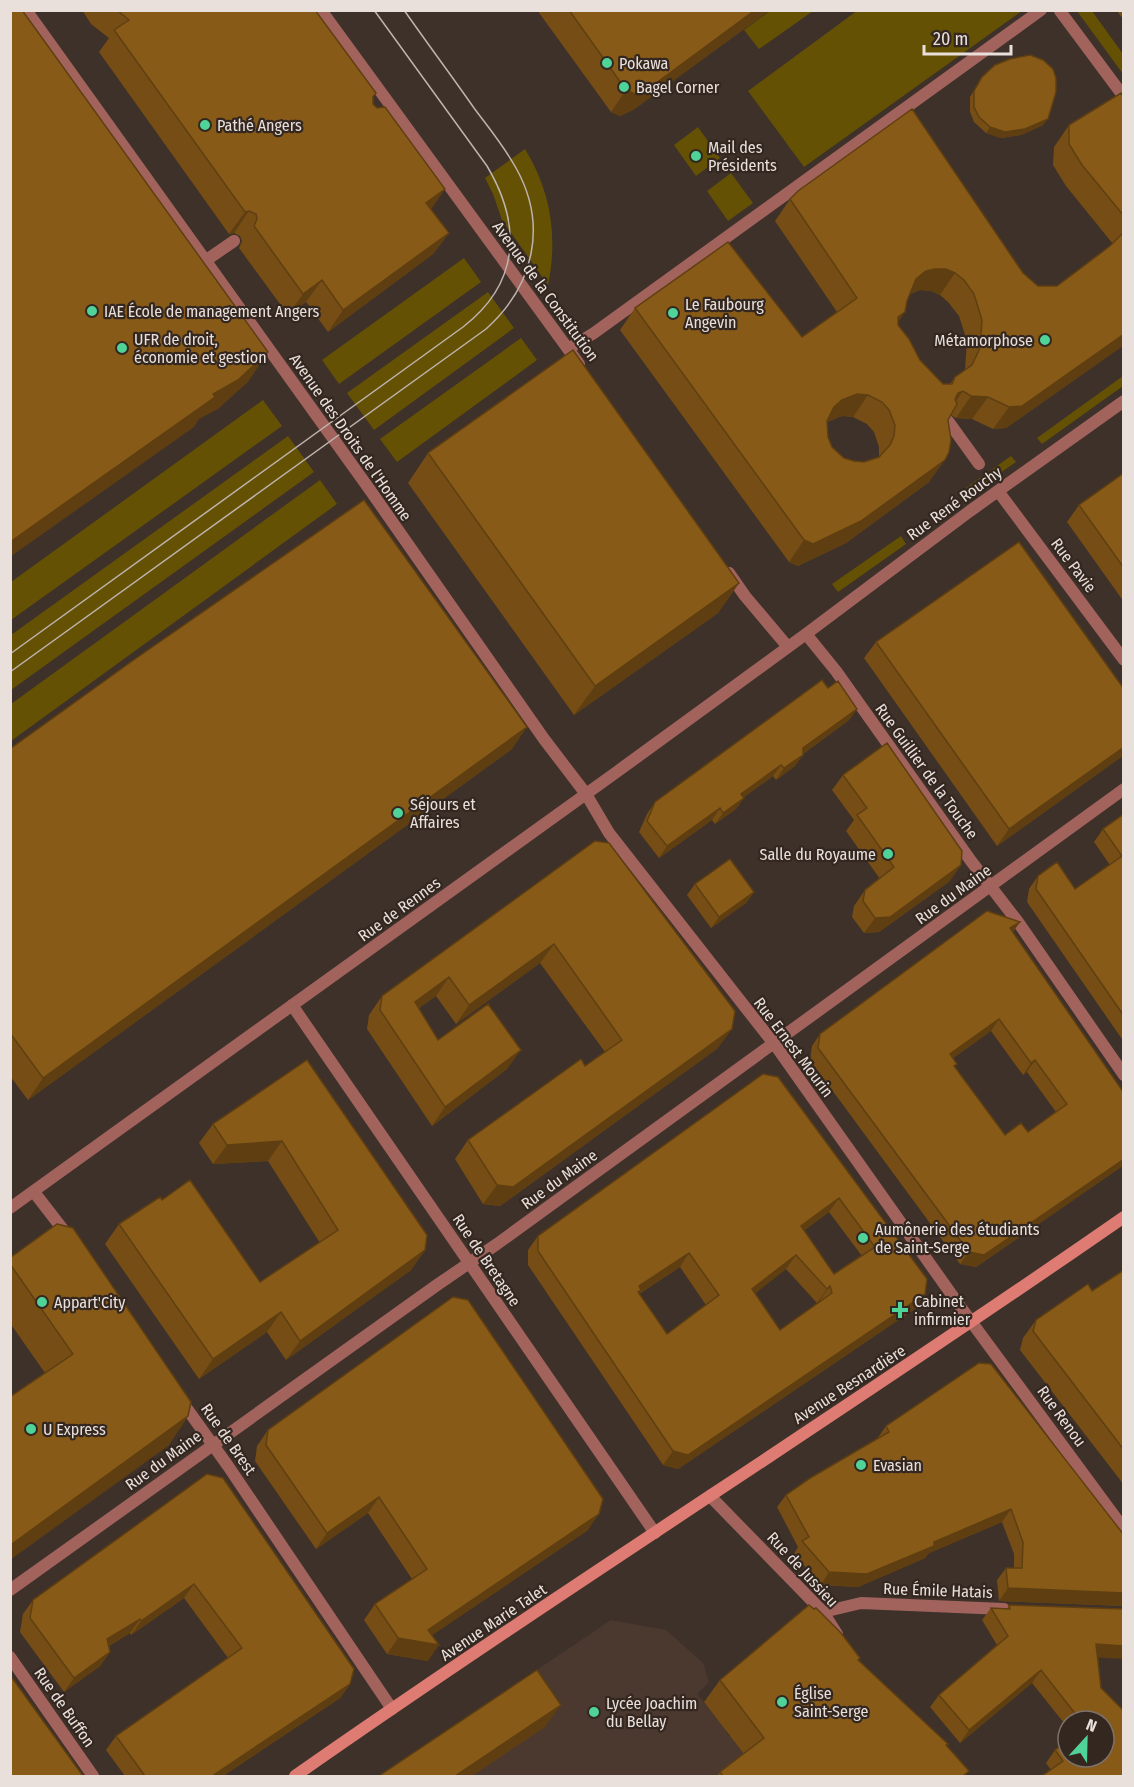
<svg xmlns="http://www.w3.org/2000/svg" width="1134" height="1787" viewBox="0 0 1134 1787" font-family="'Fira Sans Condensed',sans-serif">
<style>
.built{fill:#4b382e}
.green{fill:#645104}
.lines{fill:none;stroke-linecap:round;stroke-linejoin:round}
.lane{stroke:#a2635d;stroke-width:12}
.street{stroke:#a2635d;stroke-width:12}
.secondary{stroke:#de7b73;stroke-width:12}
.tram{stroke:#beb4af;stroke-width:1.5}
.wall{fill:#754d15;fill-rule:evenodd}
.shaded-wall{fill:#5f3f11}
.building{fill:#885a18;stroke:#5f3f11;stroke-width:1.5;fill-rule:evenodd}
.poi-dot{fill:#50d398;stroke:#332720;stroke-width:2}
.labels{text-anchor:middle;stroke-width:4.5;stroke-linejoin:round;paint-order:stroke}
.poi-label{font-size:16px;fill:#e9e0dc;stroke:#332720;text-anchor:start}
.street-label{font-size:16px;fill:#e9e0dc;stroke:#332720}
</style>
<rect width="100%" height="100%" fill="#3e312a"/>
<path class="built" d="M611,1620L666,1630L703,1663L709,1682L697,1694L727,1730L726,1732L729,1736L731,1735L765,1776H379Z"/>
<path class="green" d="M771,10H813V11L759,49L744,30Z
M858,10L1022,11L804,167L748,91Z
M1077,11H1092L1123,54V74Z
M698,127L720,158L696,176L674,145Z
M525,149C551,191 558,237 548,285L502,220L493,194L485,178Z
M731,173L753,203L728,221L707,191Z
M464,258L481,282L339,384L322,360Z
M488,292L514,328L374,430L347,393Z
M521,338L537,360L397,462L380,439Z
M1123,376V386L1042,444L1037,438Z
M263,400L282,426L11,620V582Z
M288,436L314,472L11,690V635Z
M1011,456L1016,462L967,496L963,490Z
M320,480L337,504L11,741V704Z
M901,536L906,544L838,592L832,584Z"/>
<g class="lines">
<path class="lane" d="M205,261L234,241"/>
<path class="street" d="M26,10L370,490L544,739L586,794L609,833L778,1049L959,1305L1124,1529
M321,10L579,364
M1060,11L1124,97
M568,349L594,333L1041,10
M948,421L979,464
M998,491L1124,660
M729,573L745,596L788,647
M806,634L836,671L971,861L1018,922L1124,1075
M292,1005L655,1533
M34,1192L68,1236
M10,1208L618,771L806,634L970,511L1124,401
M180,1399L228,1466L392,1709
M710,1496L823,1612L837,1634
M10,1590L437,1285L497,1244L1124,789
M823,1612L861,1603L1004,1609
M10,1657L93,1776"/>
<path class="secondary" d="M295,1776C568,1585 850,1408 1124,1217"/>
<path class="tram" d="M10,654L463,327C520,283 522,225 487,166L374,10
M10,672L486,329C534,286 548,225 516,168C504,146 488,127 474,108C451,75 427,43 404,10"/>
</g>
<path class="wall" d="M82,10H315L373,98V104L431,209L449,233L433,254L328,332L306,302L288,315L239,248L242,241L240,236L234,233L229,234L99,52L109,38L91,24Z
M537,10H770L633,110L620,116L611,112Z
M1116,10H1124V20Z
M982,77L1043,125L1021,135L1001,138L986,133L974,122L970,112V97Z
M1124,97V345L1006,428L993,429L972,419L956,418L951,415L948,420L929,482L846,543L798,566L789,562L620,330L635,308L802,337L837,312L775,221L790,199L1023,273L1038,286H1057L1113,244L1066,186L1053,165L1054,147L1069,125ZM920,290L931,291L940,295L948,302L959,316L967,341L965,370L955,377L950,384H943L920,360L898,325V322L910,294ZM842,416L853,417L867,424L874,432L879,447V457L864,462L854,461L844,458L832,447L828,437L827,422Z
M428,453L739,583L718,613L574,715L408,483Z
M1124,473V602L1067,522L1079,505Z
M876,642L1124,689V755L997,846L864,658Z
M828,688L857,709L849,720L803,754L795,766L776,780L773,776L744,797L736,809L715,824L712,820L659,858L639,832L647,814L655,802Z
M10,749H512L28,1100L10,1076Z
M843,775L950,881L879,932L864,933L852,917L854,906L865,890L880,879L846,831L854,820L832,790Z
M1124,814V1042L1027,902L1029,889L1038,876L1075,889L1110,865L1094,842L1103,829Z
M595,841L718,1048L500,1206L483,1204L455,1159L468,1140L585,1066L605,1052L540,963L456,1024L436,996L419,1008L438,1040L507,1069L432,1126L367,1029L369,1015L382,996Z
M695,884L754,892L746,903L711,928L687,895Z
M1020,922L1013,932L1124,1093V1165L976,1267L960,1264L810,1060L812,1046L820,1034ZM991,1031L1023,1075L1027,1072L1056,1112L1028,1132L1005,1135L955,1067L953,1058Z
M307,1060L425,1250L411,1270L286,1360L267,1332L199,1379L105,1244L119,1224L162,1200L260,1282L320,1243L268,1161L213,1164L199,1143L213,1124Z
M763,1074L916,1308L678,1469L663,1465L528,1265V1250L538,1236ZM829,1212L862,1256L834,1274L804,1230ZM680,1267L706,1305L667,1334L639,1294ZM786,1269L817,1303L820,1300L821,1301L780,1330L755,1293Z
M10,1258L188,1416L168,1446L45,1373L10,1323Z
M1124,1270V1485L1020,1350L1023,1338L1036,1320L1092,1291Z
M886,1426L1124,1535V1606L999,1601L997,1580L1006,1568H1014V1554L1002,1522L929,1553L925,1558L858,1587L821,1585L794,1554L798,1547L777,1507L786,1495L877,1439Z
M268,1430L588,1530L432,1635L428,1661L387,1654L364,1620L375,1604L412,1579L368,1513L316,1549L255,1461L257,1446Z
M207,1474L350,1684L340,1698L223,1776H125L106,1750L116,1736L228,1658L184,1598L131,1635L130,1633L109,1646L110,1652L100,1666L64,1692L20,1632L23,1614L33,1600Z
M1009,1605L1098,1657L1101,1688L1124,1776L1051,1770L1046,1763L1055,1750L1104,1721H1068V1728L1032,1683L960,1743L930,1707L939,1695L997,1645L982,1620L991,1608L1007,1609Z
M859,1660L947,1746L965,1776H717L720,1772L744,1754L704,1702L720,1680Z"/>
<path class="shaded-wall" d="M755,10H770L633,110L620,116L611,112L626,90Z
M1048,119L1043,125L1021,135L1001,138L986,133L990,127Z
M445,189L430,211L426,203Z
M249,211L234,233L229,234L245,212Z
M449,233L433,254L328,332L343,310Z
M935,269H946L955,273L940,295L931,291L920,290L911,293L901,301L916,279L926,271Z
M322,280L306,302L288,315L303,294Z
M905,312L890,334L898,317Z
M1124,334V345L1006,428L993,429L1009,407Z
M268,352L248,382L218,409L199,419L194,427L10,557V542Z
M963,391L948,413L958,393Z
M857,394L868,395L853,417L842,416L827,422L834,407L842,400Z
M971,396L988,397L972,419L956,418Z
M945,460L929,482L846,543L798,566L789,562L804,540Z
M739,583L718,613L574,715L595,686Z
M857,709L849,720L795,760L803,748Z
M527,727L512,749L28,1100L43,1078Z
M1124,747V755L997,846L1009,829Z
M803,755L795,766L776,780L784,768Z
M781,765L773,776L733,805L741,794Z
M744,798L736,809L715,824L723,813Z
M720,808L712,820L659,858L667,846Z
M961,865L950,881L879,932L864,933L875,918Z
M754,892L746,903L711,928L719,917Z
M1020,922L1011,934L1010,928Z
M554,944L540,963L456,1024L469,1005Z
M449,977L436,996L401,1021L415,1002Z
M999,1019L991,1031L942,1066L950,1054Z
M732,1029L718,1048L500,1206L483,1204L497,1185Z
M521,1050L507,1069L432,1126L445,1107Z
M1035,1060L1027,1072L1023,1075L1031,1063Z
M282,1141L268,1161L213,1164L227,1145Z
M1124,1159V1165L976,1267L960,1264L969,1252Z
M839,1198L829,1212L792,1240L801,1226Z
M425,1250L411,1270L286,1360L300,1341Z
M689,1253L680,1267L638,1294L639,1286Z
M796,1255L786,1269L743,1303L752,1289Z
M830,1286L820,1300L817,1303L827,1289Z
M925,1294L916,1308L678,1469L663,1465L673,1451Z
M281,1312L267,1332L199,1379L213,1359Z
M188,1416L168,1446L10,1560V1544Z
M379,1497L368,1513L316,1549L327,1533Z
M1011,1509L1002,1522L929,1553L925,1558L858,1587L821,1585L829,1572L934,1542Z
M599,1514L588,1530L422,1642L439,1645L428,1661L387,1654L398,1638L428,1630Z
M194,1584L184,1598L131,1635L141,1621Z
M1008,1588L1124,1593V1606L999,1601Z
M140,1619L130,1633L97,1653L107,1639Z
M1096,1644L1124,1646V1659L1088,1657Z
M110,1652L100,1666L64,1692L74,1678Z
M1041,1670L1032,1683L960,1743L969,1730Z
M350,1684L340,1698L223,1776H212Z
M561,1705L545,1727L472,1776H455Z"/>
<path class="building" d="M10,10H22L268,352L238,380L213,394L215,397L10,542Z
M117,10H315L376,93L373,97V104L377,108L385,107L445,189L426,203L449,233L343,310L322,280L303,294L254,226L257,219L256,214L249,211L245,212L114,30L129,20Z
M569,10H755L648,89L635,94L626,90Z
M1030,55L1043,60L1053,69L1056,78V92L1048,119L1025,129L1005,132L990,127L979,117L974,107V91L982,77L995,65L1010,59Z
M1121,93L1124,97V216L1082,165L1069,144V125Z
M912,109L1023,273L1038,286H1057L1110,246L1124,232V334L1022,406L1009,407L988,397L971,396L963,391L958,393L955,399L957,404L948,420L951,440L949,452L945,460L861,521L813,544L804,540L635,308L728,242L802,337L857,298L790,199L798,191ZM935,269H946L955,273L964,280L974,294L982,320L980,348L972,365L955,377L952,384H943L920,360L909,339L898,325V317L905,312L907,301L916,279L926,271ZM857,394L868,395L882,402L889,410L895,425L894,436L890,445L879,457L864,462L854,461L844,458L832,447L828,437L827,421L834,407L842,400Z
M573,350L739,583L595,686L428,453Z
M1124,473V568L1079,505Z
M364,500L527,727L43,1078L10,1033V749L135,659Z
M1019,542L1124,689V747L1009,829L876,642Z
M822,680L828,688L838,681L857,709L803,748V755L784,768L781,765L741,794L744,798L723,813L720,808L667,846L647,821L655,802Z
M887,743L962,851L961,865L890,917L875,918L863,901L865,890L894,867L857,815L867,808L843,775Z
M1124,814V1016L1036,889L1038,876L1057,862L1075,889L1122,856L1103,829Z
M595,841L609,843L735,1011L732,1029L513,1187L497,1185L468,1140L581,1059L585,1066L622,1040L554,944L469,1005L449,977L415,1002L438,1040L488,1004L521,1050L445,1107L380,1010L382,996Z
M730,859L754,892L719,917L695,884Z
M987,911L1020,922L1010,928L1124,1093V1159L984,1255L969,1252L818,1048L820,1034ZM999,1019L1031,1063L1035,1060L1067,1104L1028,1132L1021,1123L1005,1135L954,1066L957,1064L950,1054Z
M307,1060L427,1235L425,1250L300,1341L281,1312L213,1359L119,1224L160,1197L162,1200L190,1180L260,1282L338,1230L282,1141L227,1145L213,1124Z
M763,1074L778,1077L927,1279L925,1294L688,1455L673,1451L538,1251V1236ZM839,1198L875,1247L834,1274L801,1226ZM689,1253L719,1295L667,1334L638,1292L641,1290L639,1286ZM796,1255L827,1289L830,1286L832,1293L780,1330L752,1289Z
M57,1224L73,1228L191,1402L188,1416L12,1544H10V1397L73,1354L10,1264V1258Z
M1124,1270V1450L1033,1331L1036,1320L1088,1284L1092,1291Z
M453,1297L468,1300L603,1499L599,1514L428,1630L439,1645L398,1638L375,1604L427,1569L379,1497L327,1533L266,1445L268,1430Z
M979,1363L991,1364L1124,1535V1593L1008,1588L1006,1568H1022L1023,1542L1011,1509L934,1542V1546L867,1574L829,1572L802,1541L809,1537L786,1495L812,1477L889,1432L886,1426Z
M207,1474L223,1478L354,1669L350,1684L212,1776H145L116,1736L242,1648L194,1584L141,1621L140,1619L107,1639L110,1652L74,1678L30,1618L33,1600Z
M809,1605L814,1609L816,1608L841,1633L860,1658L858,1660L948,1744L946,1745L969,1771L963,1776H723L720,1772L764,1738L720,1680Z
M1009,1605L1124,1609V1646L1096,1644L1101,1688L1124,1711L1123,1776H1042L1063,1761L1055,1750L1068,1741V1757H1104V1721H1081L1041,1670L969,1730L939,1695L1008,1636L991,1608L1010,1609Z
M537,1670L561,1705L455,1776H379Z
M10,1675L83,1776H10Z"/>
<g class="poi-dot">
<circle cx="607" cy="63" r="6"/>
<circle cx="624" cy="87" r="6"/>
<circle cx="205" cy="125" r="6"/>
<circle cx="696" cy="156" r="6"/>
<circle cx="92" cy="311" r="6"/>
<circle cx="673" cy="313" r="6"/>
<circle cx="1045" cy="340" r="6"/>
<circle cx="122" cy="348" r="6"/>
<circle cx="398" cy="813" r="6"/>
<circle cx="888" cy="854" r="6"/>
<circle cx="863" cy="1238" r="6"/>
<circle cx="42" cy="1302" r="6"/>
<path d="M897 1301h6v6h6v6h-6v6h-6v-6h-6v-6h6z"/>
<circle cx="31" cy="1429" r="6"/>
<circle cx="861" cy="1465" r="6"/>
<circle cx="782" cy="1702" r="6"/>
<circle cx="594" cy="1712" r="6"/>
</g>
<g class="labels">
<g class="poi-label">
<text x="619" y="69">Pokawa</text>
<text x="636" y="93">Bagel Corner</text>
<text x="217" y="131">Pathé Angers</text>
<text x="708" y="153">Mail des<tspan x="708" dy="18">Présidents</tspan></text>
<text x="685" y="310">Le Faubourg<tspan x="685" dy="18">Angevin</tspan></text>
<text x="104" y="317">IAE École de management Angers</text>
<text x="134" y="345">UFR de droit,<tspan x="134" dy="18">économie et gestion</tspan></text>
<text x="1033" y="346" text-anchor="end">Métamorphose</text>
<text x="410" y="810">Séjours et<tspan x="410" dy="18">Affaires</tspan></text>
<text x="876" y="860" text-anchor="end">Salle du Royaume</text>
<text x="875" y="1235">Aumônerie des étudiants<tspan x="875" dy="18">de Saint-Serge</tspan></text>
<text x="914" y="1307">Cabinet<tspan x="914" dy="18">infirmier</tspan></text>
<text x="54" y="1308">Appart'City</text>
<text x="43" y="1435">U Express</text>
<text x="873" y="1471">Evasian</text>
<text x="794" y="1699">Église<tspan x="794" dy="18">Saint-Serge</tspan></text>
<text x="606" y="1709">Lycée Joachim<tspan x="606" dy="18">du Bellay</tspan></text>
</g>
<g class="street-label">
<text transform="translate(546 291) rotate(54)" y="6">Avenue de la Constitution</text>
<text transform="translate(351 437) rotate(55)" y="6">Avenue des Droits de l'Homme</text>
<text transform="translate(954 503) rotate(-36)" y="6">Rue René Rouchy</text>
<text transform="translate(1074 565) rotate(53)" y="6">Rue Pavie</text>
<text transform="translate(927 771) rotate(54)" y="6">Rue Guillier de la Touche</text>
<text transform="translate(953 894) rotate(-36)" y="6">Rue du Maine</text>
<text transform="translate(399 909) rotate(-36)" y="6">Rue de Rennes</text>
<text transform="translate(794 1047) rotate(53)" y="6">Rue Ernest Mourin</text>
<text transform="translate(559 1179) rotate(-36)" y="6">Rue du Maine</text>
<text transform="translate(487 1260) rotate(56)" y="6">Rue de Bretagne</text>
<text transform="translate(849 1384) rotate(-33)" y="6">Avenue Besnardière</text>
<text transform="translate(1062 1416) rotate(54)" y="6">Rue Renou</text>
<text transform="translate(229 1439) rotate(55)" y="6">Rue de Brest</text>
<text transform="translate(163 1460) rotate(-36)" y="6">Rue du Maine</text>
<text transform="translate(803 1569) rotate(47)" y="6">Rue de Jussieu</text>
<text transform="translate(938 1590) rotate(2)" y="6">Rue Émile Hatais</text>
<text transform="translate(493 1622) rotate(-34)" y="6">Avenue Marie Talet</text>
<text transform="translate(65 1707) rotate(55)" y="6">Rue de Buffon</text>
</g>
</g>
<rect width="1134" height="1787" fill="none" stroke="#e9e0dc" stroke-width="24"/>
<g transform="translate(1086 1739) rotate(22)"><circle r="28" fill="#332720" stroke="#7c716b" stroke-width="1.5"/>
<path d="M0-4.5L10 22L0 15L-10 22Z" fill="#50d398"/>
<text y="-9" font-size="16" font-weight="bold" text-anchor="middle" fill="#e9e0dc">N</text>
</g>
<path d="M924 45v9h87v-9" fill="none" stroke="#e9e0dc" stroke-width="3"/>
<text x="933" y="45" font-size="18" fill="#e9e0dc" stroke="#332720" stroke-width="4.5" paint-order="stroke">20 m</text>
</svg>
